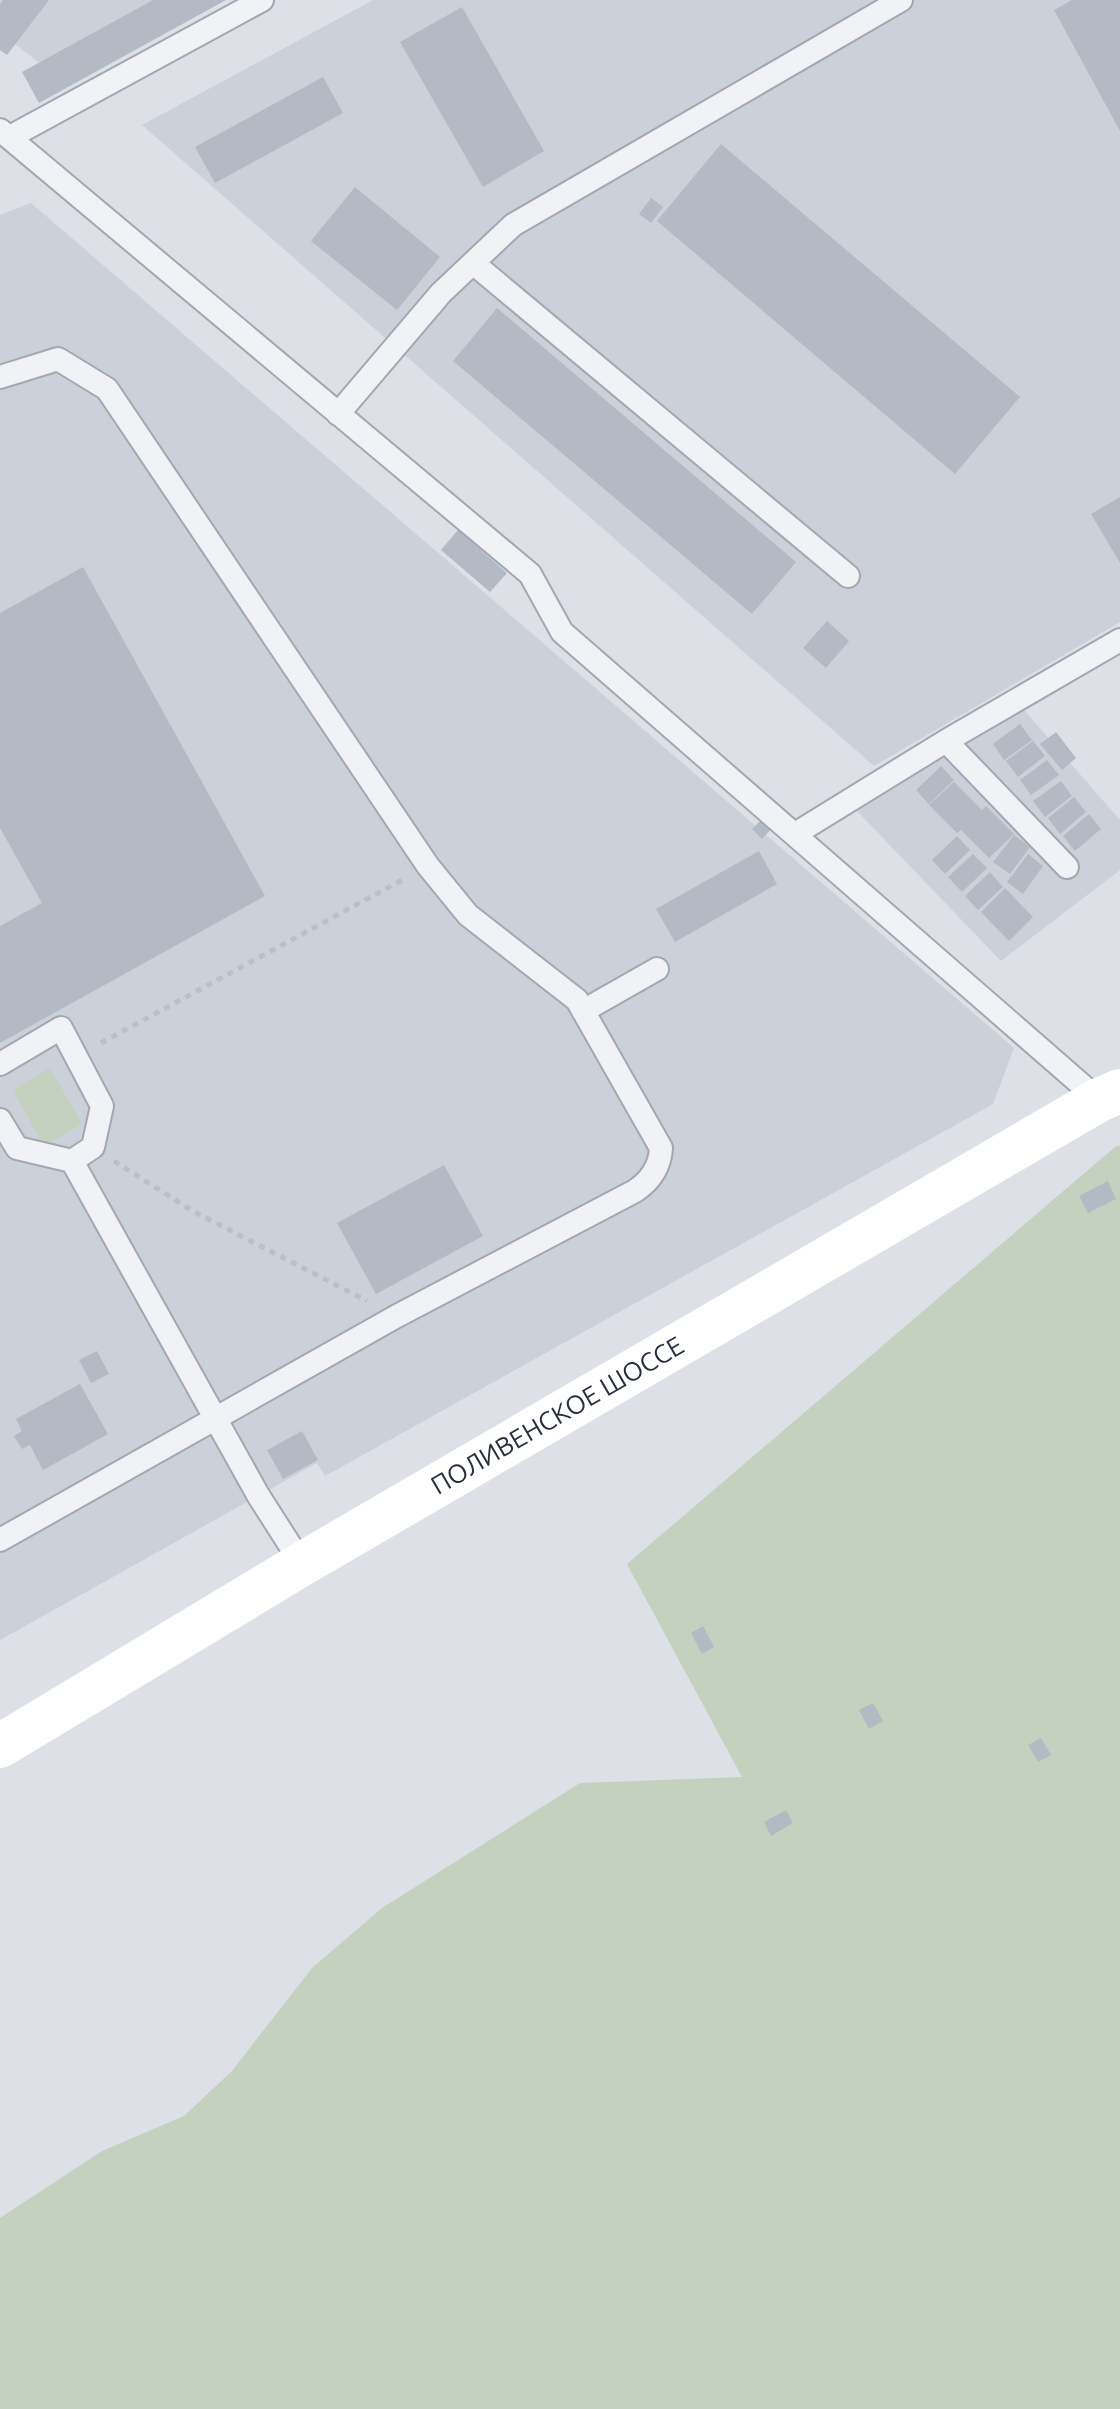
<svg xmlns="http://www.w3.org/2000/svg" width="1120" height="2409" viewBox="0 0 1120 2409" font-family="Ubuntu,sans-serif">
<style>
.built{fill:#cbd0d9}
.green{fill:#c3d1be}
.building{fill:#b4bac4}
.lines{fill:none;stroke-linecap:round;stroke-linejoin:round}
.lane-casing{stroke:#a2a8b1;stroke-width:26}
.path{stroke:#bbbfc6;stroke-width:5;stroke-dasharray:6 6;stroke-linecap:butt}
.lane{stroke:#f0f2f6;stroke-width:22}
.secondary{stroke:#fff;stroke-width:44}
.labels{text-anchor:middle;stroke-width:7;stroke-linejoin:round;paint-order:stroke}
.street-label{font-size:26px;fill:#262f3e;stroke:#ecf0f5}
</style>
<rect width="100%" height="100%" fill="#dde1e7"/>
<path class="built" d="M0,0H175L47,69L0,32Z
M373,0H1120V622L874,766L142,125Z
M31,203L1014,1048L993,1104L325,1476L317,1463L0,1640V215Z
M1023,709L1120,820V870L1001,961L857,811Z"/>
<path class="green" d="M50,1068L82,1124L44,1146L13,1090Z
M1120,1145V2409H0V2218L102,2151L184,2116L231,2072L312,1968L382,1908L580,1783L742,1777L627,1564L1115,1147Z"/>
<path class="building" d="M3,0H49L7,55L0,50V4Z
M153,0H226L39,103L22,72Z
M1072,0H1120V131L1054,10Z
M462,7L544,151L483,187L400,42Z
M323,77L343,113L215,183L195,147Z
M721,144L1020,397L955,474L657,221Z
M355,187L440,257L397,310L311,241Z
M651,198L663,207L651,223L639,214Z
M497,308L796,562L752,614L453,361Z
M1120,497V563L1091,514Z
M458,530L507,573L490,592L441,550Z
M83,567L265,896L0,1043V926L42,903L0,828V613Z
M827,621L849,641L826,668L803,648Z
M1020,724L1032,740L1004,760L993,744Z
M1056,732L1076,758L1062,770L1040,744Z
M1033,741L1045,756L1018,777L1006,761Z
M1047,760L1059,775L1031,795L1020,780Z
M941,766L954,780L929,804L916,790Z
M1061,781L1072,796L1045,817L1033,801Z
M954,782L982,810L986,806L1014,834L989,858L961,830L957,833L929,805Z
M1074,797L1086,812L1060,834L1048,818Z
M1089,814L1101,829L1075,851L1063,836Z
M763,818L773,827L762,839L752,829Z
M1014,835L1030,847L1010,874L993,862Z
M957,836L970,850L945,874L932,860Z
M759,851L777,884L675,942L656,909Z
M973,854L987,868L962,892L948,877Z
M1028,854L1043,866L1023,894L1007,882Z
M990,872L1003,887L978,910L965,896Z
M1005,888L1033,917L1009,941L981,912Z
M444,1165L483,1236L376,1294L337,1223Z
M1108,1181L1116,1199L1088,1213L1079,1196Z
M97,1351L109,1374L91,1383L79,1360Z
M80,1384L108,1434L43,1470L30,1445L22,1449L14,1436L22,1431L16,1419Z
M302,1431L318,1460L283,1479L267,1450Z
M703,1626L714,1647L702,1654L691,1633Z
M873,1703L883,1721L869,1729L859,1710Z
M1041,1738L1051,1755L1038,1762L1028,1745Z
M786,1810L793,1823L771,1836L764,1822Z"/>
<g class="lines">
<defs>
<path id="lane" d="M0,130L530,574L562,632L1099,1100
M10,137L262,0
M473,263L848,576
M0,377L58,359L107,389L428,866L468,915L577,1000L661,1148C660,1167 650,1181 635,1191L397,1316L0,1540
M338,414L441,293L513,225L901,0
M946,741L1120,640
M795,834L946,741L1067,867
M583,1011L657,969
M0,1064L61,1028L102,1106L93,1147L72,1161
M0,1120L17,1148L72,1161L258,1495L302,1564"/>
</defs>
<use href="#lane" class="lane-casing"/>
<path class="path" d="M101,1043L402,880
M114,1161L191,1210L367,1301"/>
<use href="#lane" class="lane"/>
<path class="secondary" id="s1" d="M0,1746L302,1564L1099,1100L1120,1091"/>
</g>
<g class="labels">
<g class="street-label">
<text dy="9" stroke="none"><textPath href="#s1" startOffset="648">ПОЛИВЕНСКОЕ ШОССЕ</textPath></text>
</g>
</g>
</svg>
